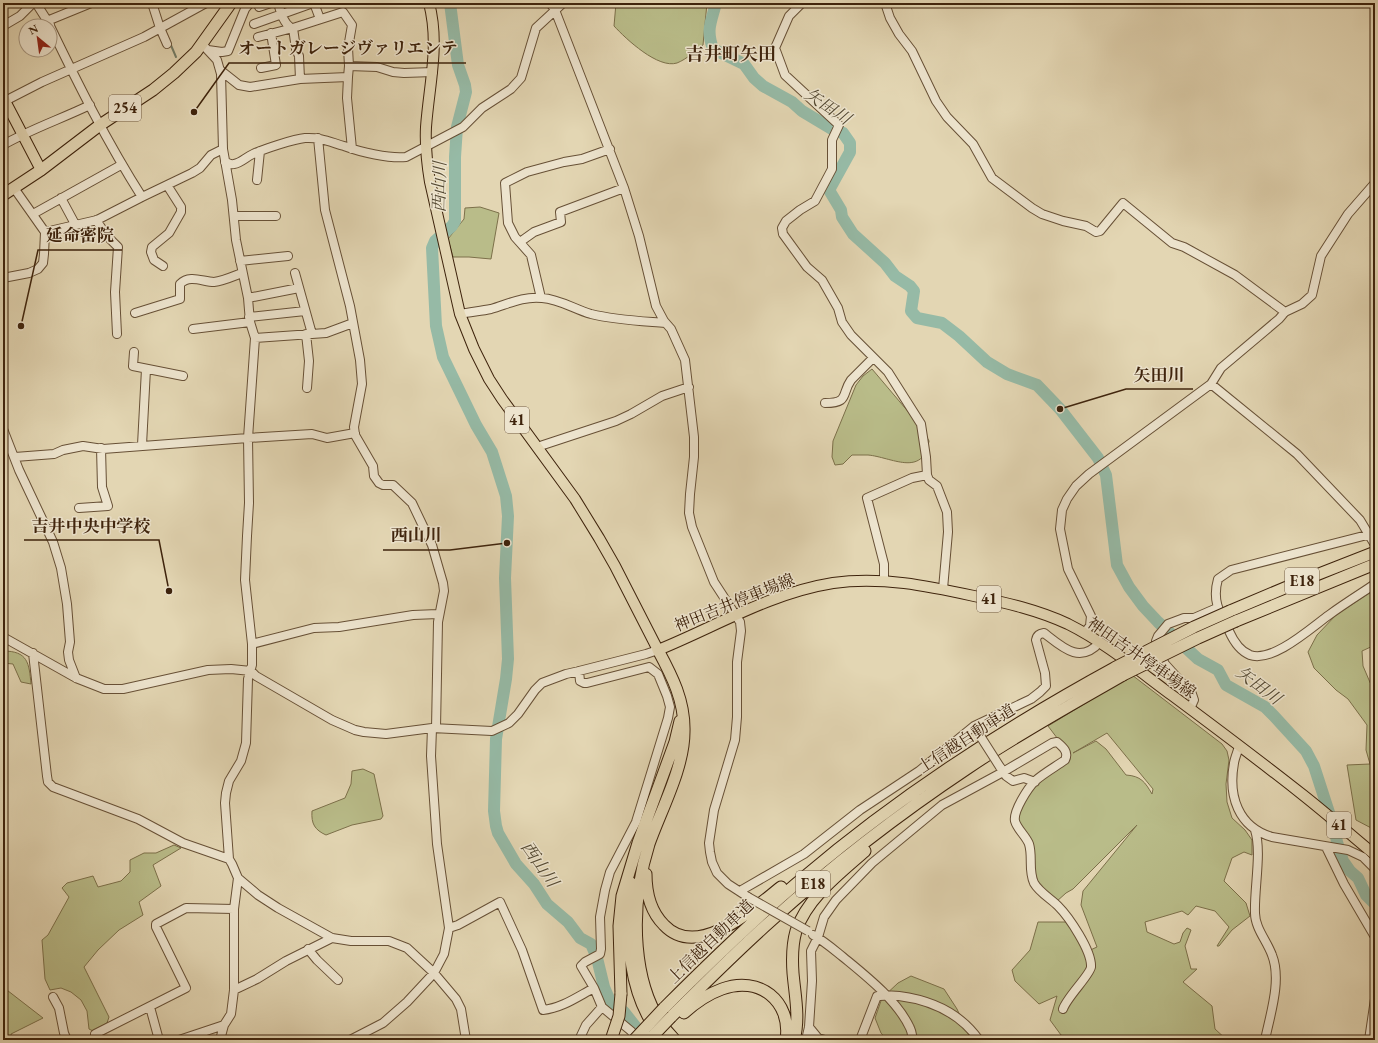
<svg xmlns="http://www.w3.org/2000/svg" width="1378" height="1043" viewBox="0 0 1378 1043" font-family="'EB Garamond','Noto Serif JP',serif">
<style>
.green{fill:#b9bc89;stroke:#7c704a;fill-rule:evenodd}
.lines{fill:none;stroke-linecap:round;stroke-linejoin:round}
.stream{stroke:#737e68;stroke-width:2}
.river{stroke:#96baa6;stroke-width:12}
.minor-casing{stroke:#675036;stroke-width:10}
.major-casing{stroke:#3e230c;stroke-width:12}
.highway-casing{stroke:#3e230c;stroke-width:13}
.minor{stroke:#ede4ce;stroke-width:8}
.major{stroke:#e3d6b3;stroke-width:10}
.highway{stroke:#e3d6b3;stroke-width:11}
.minor-bridge-casing{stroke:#675036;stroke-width:10;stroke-linecap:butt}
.highway-bridge-casing{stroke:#3e230c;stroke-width:13;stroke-linecap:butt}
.minor-bridge{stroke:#ede4ce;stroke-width:8}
.highway-bridge{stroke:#e3d6b3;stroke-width:11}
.labels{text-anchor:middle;stroke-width:3;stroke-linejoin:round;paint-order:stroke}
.shield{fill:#ede4ce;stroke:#725d46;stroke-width:1}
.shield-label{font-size:15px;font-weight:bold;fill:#3e230c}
.street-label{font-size:16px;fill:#3e230c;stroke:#ede4ce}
.water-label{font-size:17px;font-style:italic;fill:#544932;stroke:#ede4ce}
.quarter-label{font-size:18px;font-weight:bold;fill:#3e230c;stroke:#ede4ce}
.leader{fill:none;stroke:#3e230c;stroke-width:1.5}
.callout-dot{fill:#3e230c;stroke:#ede4ce;stroke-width:1.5}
.callout-label{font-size:17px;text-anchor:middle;font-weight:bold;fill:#3e230c;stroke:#ede4ce;stroke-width:3;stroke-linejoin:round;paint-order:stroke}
</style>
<rect width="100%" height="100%" fill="#e3d6b3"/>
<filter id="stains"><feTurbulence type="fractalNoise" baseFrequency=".005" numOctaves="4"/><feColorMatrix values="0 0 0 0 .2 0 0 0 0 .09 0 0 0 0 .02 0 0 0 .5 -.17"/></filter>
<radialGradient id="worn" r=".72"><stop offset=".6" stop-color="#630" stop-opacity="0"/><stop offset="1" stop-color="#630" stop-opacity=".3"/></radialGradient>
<path class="green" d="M616,3H707L703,45C695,51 687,59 677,63C658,69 626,39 614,26Z
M480,207L499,213L491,259L469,257H453L448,239L464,219L465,208Z
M872,369L922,428L929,441C923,478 891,457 868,455C863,455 857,455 852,455L843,464L835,465L832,457L833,441L856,385L863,376Z
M1375,589V645L1362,651L1363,666L1375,694V830L1356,820L1347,765L1370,764L1366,750L1367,725L1348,699L1336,690L1314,668L1308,652L1317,635L1336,615Z
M3,651C28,651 29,663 31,684L21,682L13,664L3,663Z
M1132,675L1222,744L1227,751L1229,760L1226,784L1227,802L1232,818L1245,830L1252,840V855L1244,852L1232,858L1224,881L1246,903L1250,916L1232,930L1219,946H1217L1229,927L1215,911L1196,906L1188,915L1182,911L1145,922L1147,932L1174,944L1180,942L1183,933L1187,928L1191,930L1185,946L1191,969H1197L1183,982L1212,1006L1215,1029L1227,1040H1068L1061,1035L1050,1020L1057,996L1039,1004L1015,981L1012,970L1030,950L1038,922H1068L1086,952L1097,947L1081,905L1083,891L1137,825L1073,889L1066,893L1056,902L1036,883L1032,852L1018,821L1017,815L1036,783L1070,755L1048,726ZM1107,733L1153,789L1152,794C1145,782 1141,776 1126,775L1106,749L1096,741L1073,753Z
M363,769L374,774L383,816L381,819L352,825L326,835C315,830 311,824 312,811L345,798L351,784L352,771Z
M174,845L181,848L153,865L161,886L139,902L143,915L119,930L98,950L84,967L109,1017L107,1023L93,1031L89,1029L87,1011L81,1000L71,992L61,988L50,990L45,979L42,940L48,935L69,897L62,888L67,883L93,876L98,887L121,881L130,872V860L144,853H156Z
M911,976L944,989L957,1009L971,1040H887L881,1033L875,1018L882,998L898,983Z
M3,987L43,1018L11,1034L13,1040H3Z"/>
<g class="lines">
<path class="stream" d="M170,43L176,57"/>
<path class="river" d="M450,3L458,65L465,85L466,92L457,127L455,157V221L452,226L435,241L432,248L436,326L443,357L476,425L492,452L506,496L508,516L505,578L508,659L506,679L496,739L494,811L496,826L498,833L516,864L534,884L547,904L568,922L580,938L591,944L597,958L604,987L610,1001L624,1012L646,1040
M716,3C711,23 706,29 713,49L744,64L754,78L763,86L792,102L802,111L832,129L843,133L850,143V152L829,190L841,210L842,217L853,234L885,263L895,276L910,286L914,291L911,311L917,318L942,323L959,336L987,362L1007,374L1037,385L1060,409L1098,458L1106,475L1117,565L1129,587L1143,606L1158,622L1198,659L1218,670L1226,685L1265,707L1274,716L1306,751L1314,766L1335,831L1337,842L1343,861L1350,871L1358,878L1366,895L1375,904"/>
<defs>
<path id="minor" d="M36,3L50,25
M152,3L160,28L167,44
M278,3C281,13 283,22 291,28
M314,3L320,19
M550,3L555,10L624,188L639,236L656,306L664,321L671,329L685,360L694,437V457L690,494L689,513L692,527L714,582L740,622L741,631L737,662V717L735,740L714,810L709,843L710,852L712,862L717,873L728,884L748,897
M802,3L789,16L775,48L785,75L839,125L832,140V169L815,201L800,210L786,221L782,228L783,234L807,267L822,280L838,308L842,322L851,335L888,372L921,424L926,457L927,475L929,480L937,486L947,512L948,532L943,589
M885,3L890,18L899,34L912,51L936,101L947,117L973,144L992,178L1032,208L1042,214L1063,221L1086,226L1096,232L1100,231L1123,203L1172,243L1184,247L1235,275L1285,312
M259,7L271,3
M47,21L91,3
M254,24L313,3
M3,26L20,16L33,3
M50,26C78,84 107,142 142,197
M293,28L296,49L299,56L300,79
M202,44L217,60L221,74L223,149L232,200L236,240L248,298L250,322L255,338L248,438L249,503L247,536L245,580L252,644V665L248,679L246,743L241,761L229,781L226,793L225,803L229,859
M208,50L222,52L228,51L245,9L250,3
M349,66L377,67L393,72L404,73L433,72
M261,68L276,65L271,33
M220,70L239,85L250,87L300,79L348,77L349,66L348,48L352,25L343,12L293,28L258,37
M348,77L347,98L352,149
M3,102L42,82L144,37L206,3
M318,138L325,210L350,306L360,360L362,384L354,427L355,435L373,466L374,476L379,483L383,485H393L412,503L432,545L443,583L444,591L438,622L436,728
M3,145C31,129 61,119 90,105
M225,162C229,163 230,165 234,164C241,163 246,157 253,154C264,149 294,139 305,138C320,137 330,142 344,146C360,152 390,159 406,157L463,127L482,108L511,89L521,78L536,28L563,3
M257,180L260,151
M61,198L75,224
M33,214L121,165
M235,216H276
M96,220L107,236L118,247L115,292L117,334
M45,232L97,220L142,197L192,173L200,168L211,155L223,149
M520,242L534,232L561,222L560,212L624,188
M240,261L288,256
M163,266L154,260L151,252L152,247L169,233L181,212V207L167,185
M295,273L312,334
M3,278L29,273L38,269L43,263L44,254L45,232L14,188
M248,298L299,288
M541,298L531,255L515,237L508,223L505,183L527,172L564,162L582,159L610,149
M135,313L180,299V284C190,274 203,282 214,282C223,281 234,276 242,273
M460,314C470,312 481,311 491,309C508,304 523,296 542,298C559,299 574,309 591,314C615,320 640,321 665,323
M249,317L305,311
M193,329L250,322
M306,334L309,361L307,388
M255,338L326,333L353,323
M134,352L133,366L183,376
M1211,384L1297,454L1360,520L1375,545
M825,403C850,403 841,394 851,380L873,358
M3,429L19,470L53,542L61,568L67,604L70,642L68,652L69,660L76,678
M142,445L146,369
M537,447L616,421L631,414L662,396L689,387
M15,457L54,454L63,450L83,446L103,449L248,438L312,434L327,438L355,433
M79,508L108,506L102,487L101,448
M1375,533L1231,570L1218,579C1212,600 1219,612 1229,631C1233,640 1240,651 1250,655C1273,663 1312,627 1329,615C1344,604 1360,594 1375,584
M884,580V564L867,498L912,478L927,475
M1084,633L1090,626L1091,616L1068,569L1060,529L1062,510L1067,499L1076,486L1089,474L1211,384L1221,368L1279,319L1285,312L1302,304L1312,295L1321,256L1348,214L1375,183
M3,637L76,678L104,689H123L208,670L231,669L251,671L256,676L332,720L355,730L364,732L386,734L432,728L492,731L509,723L518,714L535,690L542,683L566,674L579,671L646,654L658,650
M252,644L314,628L339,627L413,615L438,614
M33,653L47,776L48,782L53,787L138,819L183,843L229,859L232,864L238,878L258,895L278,908L332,938L351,941H389L407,948L434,973L456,999L461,1009L466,1040
M1190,709L1194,700L1192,694L1165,664L1156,648V641L1158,636L1168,624L1184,618H1194L1217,608
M1239,746C1238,751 1235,757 1234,763C1228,796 1238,827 1272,837L1348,850L1363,857L1375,869
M1001,768L1006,776L1013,781L1024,778L1035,782
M1255,830C1262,852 1254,888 1255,913C1255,928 1267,941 1272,955C1282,980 1270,1015 1265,1040
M1326,847L1344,884L1375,937
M740,891L804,854L860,810L919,771L974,726L1031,699L1040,692L1046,686L1045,673L1036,640C1037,635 1039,634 1044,633C1062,647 1080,665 1100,642
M449,928L458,925L500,902L522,950L543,1010C562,1008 577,997 594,988
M813,935C824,941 833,949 843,957C866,976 897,1000 910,1028C912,1032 912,1036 913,1040
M308,949L317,960L338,980
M234,990L257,979L286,961L332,938
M53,997L59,1008L64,1033L67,1040
M150,1007L159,1040
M602,1007L631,1031L638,1040
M809,1027L818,1038L825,1040
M95,1034L186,988L156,927V924L186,908L234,909
M179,1040L224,1025L231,1014L234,990V909L238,878
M220,1040L224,1025
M350,1040L383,1023L407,1002L434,973L444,954L449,928L437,844L431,756L432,728
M579,1040L586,1025L602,1007L594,988L581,966L585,962L600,954L601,949L600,917L605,890L610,872L636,822L668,718L670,707L667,696L658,674L649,667L587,683H584L580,681L579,671
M806,1040L809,1027L812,981L811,951L818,937L824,917L836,900L872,863L942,805L1003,772L1052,743L1057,742C1063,747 1069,752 1065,760C1055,767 1044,773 1035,781C1028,788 1013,811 1015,821C1017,829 1026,836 1029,844C1033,857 1028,870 1034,883C1039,892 1051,899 1058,906C1069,917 1092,951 1091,967C1090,975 1067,997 1063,1009
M860,1040L877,996C884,996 892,995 899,996C930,1000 960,1013 979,1040
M1369,1040L1375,999"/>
<path id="major" d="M429,3C440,45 429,85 426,127C425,146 427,164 430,182L460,314L474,349L489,379L502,399L575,499L599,538L615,566L658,650C715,627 770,593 833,583C881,576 928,586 974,596C1007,603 1038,610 1068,624C1106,643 1139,671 1173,696C1216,728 1260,761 1303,795C1327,814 1351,835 1375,855
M3,97L41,170"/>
<path id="highway" d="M3,195L41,170L100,125L153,90L174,73L196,52L231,3
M1230,611L1306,579L1375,552
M1236,621L1375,564
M658,650C672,676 685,701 684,732C684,768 661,810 649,844C630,904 628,993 675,1040
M646,874C646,893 651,912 664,925C698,961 754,908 781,887
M631,883C626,938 627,996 664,1040
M621,994L619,926L622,896L638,843L675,742L680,721
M664,1008C709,963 754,919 803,878C899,796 1006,727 1116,667
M684,1013C695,1003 708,994 722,989C759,975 792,1001 786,1040
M671,1017C704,984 737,951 772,920C833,865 899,814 968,768C1018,734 1071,705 1123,675
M794,1040C800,1018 795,996 793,973C792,959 792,945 796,931C807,898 840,873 865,851"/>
</defs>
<use href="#minor" class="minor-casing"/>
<use href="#major" class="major-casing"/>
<use href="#highway" class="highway-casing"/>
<use href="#minor" class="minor"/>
<use href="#major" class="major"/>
<use href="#highway" class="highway"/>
<defs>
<path id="minor-bridge" d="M977,731L1000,767
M748,897L808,931"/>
<path id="highway-bridge" d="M1116,667L1194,627L1230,611
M1123,675L1198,638L1236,621
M612,1037L619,1016L621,994
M634,1040L664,1008
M649,1040L671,1017"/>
</defs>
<use href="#minor-bridge" class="minor-bridge-casing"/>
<use href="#highway-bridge" class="highway-bridge-casing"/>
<use href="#minor-bridge" class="minor-bridge"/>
<use href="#highway-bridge" class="highway-bridge"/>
</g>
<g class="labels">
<g class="shield">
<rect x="109" y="95" width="32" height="26" rx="3"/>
<rect x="505" y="407" width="24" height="26" rx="3"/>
<rect x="1285" y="568" width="34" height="26" rx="3"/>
<rect x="977" y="586" width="24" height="26" rx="3"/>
<rect x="1327" y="812" width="24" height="26" rx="3"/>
<rect x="796" y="871" width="34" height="26" rx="3"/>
</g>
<g class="shield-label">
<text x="125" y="113">254</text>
<text x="517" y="425">41</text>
<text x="1302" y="586">E18</text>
<text x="989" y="604">41</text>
<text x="1339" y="830">41</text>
<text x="813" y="889">E18</text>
</g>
<g class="street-label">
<text transform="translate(734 602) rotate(-22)" y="6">神田吉井停車場線</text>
<text transform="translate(1142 657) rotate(35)" y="6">神田吉井停車場線</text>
<text transform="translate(966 738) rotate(-33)" y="6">上信越自動車道</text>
<text transform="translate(710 941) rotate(-44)" y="6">上信越自動車道</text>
</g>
<g class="water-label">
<text transform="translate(828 106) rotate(34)" y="6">矢田川</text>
<text transform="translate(439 187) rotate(-89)" y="6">西山川</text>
<text transform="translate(1259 685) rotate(37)" y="6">矢田川</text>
<text transform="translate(540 864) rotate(55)" y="6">西山川</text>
</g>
<g class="quarter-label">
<text x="731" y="60">吉井町矢田</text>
</g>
</g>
<path class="leader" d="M194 112L229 63H466M21 326L38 250H122M1060 409L1126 389H1193M169 591L159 540H24M507 543L450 550H383"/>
<g class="callout-dot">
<circle cx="194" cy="112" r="4"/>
<circle cx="21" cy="326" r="4"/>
<circle cx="1060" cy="409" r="4"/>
<circle cx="169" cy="591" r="4"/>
<circle cx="507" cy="543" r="4"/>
</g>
<g class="callout-label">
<text x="348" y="54">オートガレージヴァリエンテ</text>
<text x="80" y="241">延命密院</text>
<text x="1159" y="381">矢田川</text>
<text x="91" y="532">吉井中央中学校</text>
<text x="416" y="541">西山川</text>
</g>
<rect width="1378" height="1043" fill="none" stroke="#e3d6b3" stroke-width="16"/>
<rect x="4" y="4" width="1370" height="1035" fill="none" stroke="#3e230c" stroke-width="2"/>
<rect x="8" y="8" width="1362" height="1027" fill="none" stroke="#3e230c"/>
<g transform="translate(38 38) rotate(331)"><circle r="19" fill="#ede4ce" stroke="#a79780"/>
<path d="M0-3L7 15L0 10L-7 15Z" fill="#8f2418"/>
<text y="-6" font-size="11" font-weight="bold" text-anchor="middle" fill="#3e230c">N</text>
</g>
<rect width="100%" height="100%" filter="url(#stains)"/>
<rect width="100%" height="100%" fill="url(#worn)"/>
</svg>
